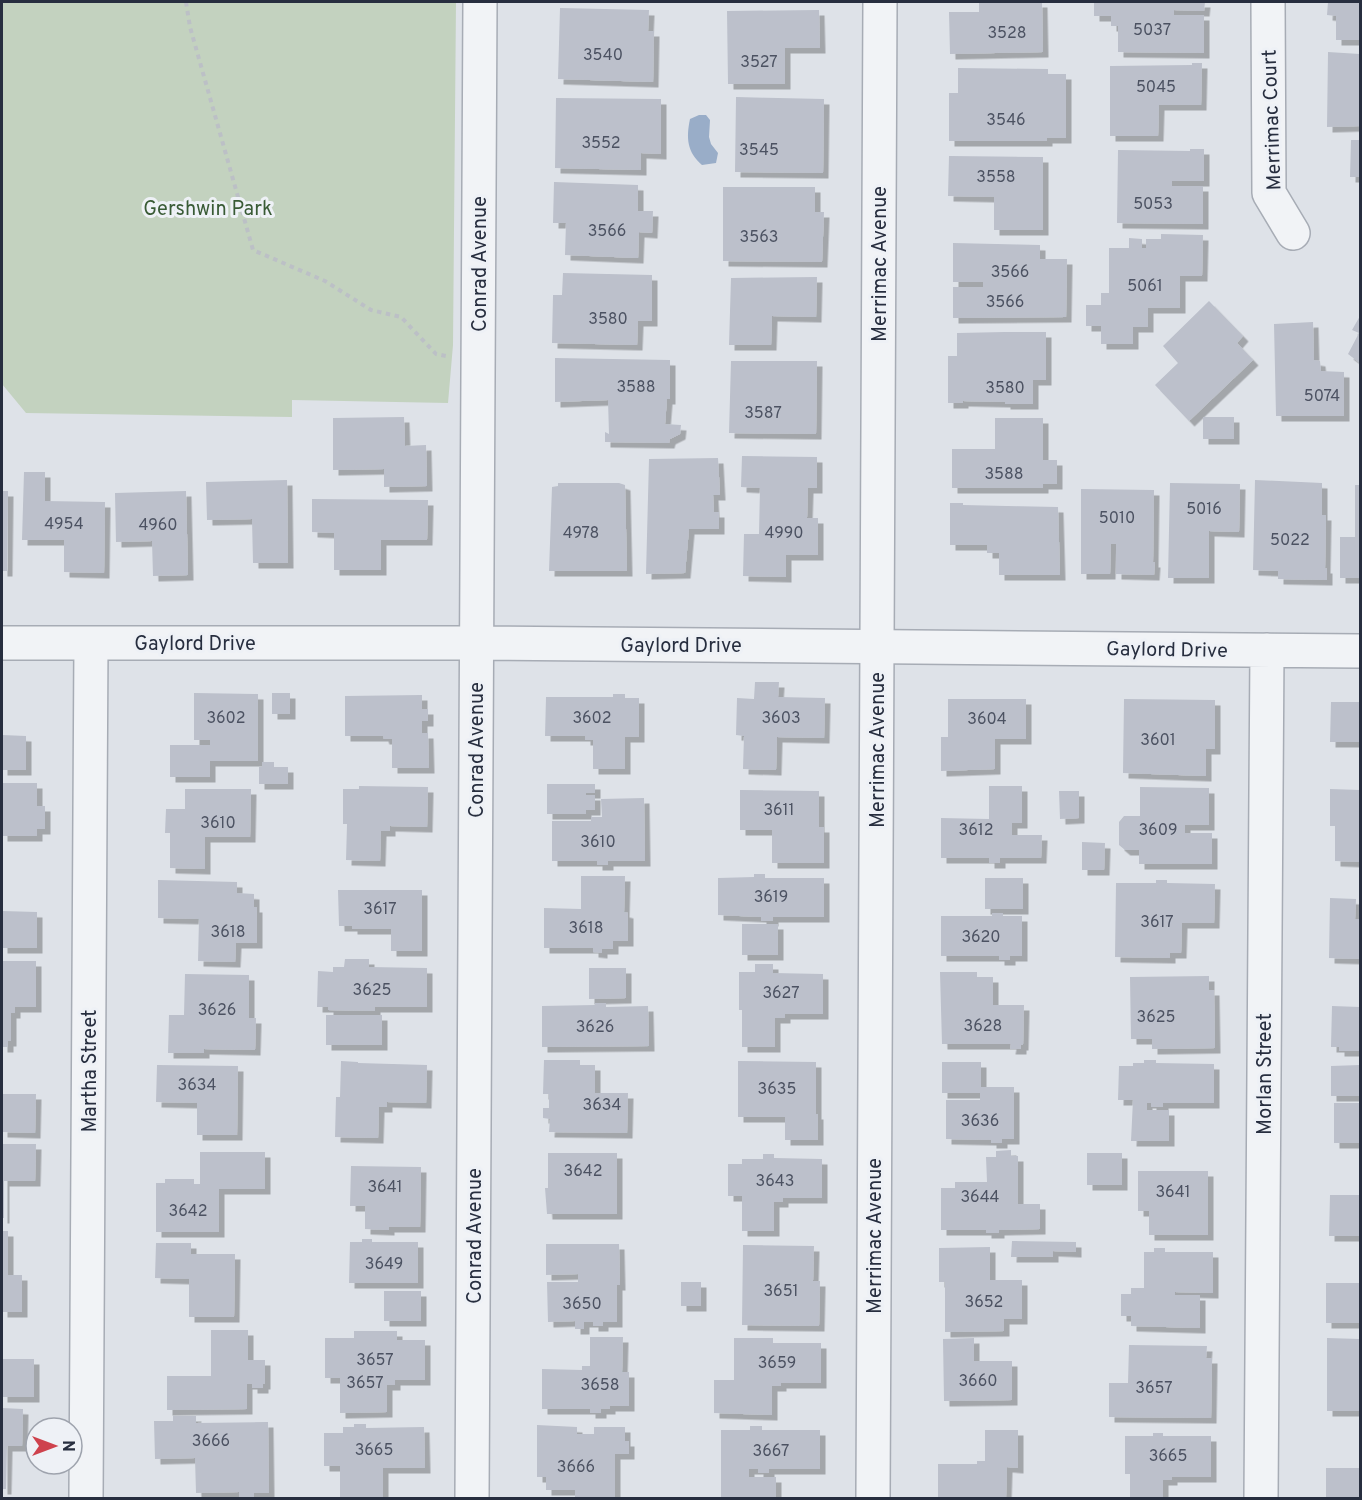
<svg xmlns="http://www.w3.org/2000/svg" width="1362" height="1500" viewBox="0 0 1362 1500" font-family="Overpass,sans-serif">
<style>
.green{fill:#c3d2bf}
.water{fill:#99adc8}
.building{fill:#bcc0cb;filter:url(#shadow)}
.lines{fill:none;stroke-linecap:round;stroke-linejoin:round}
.minor-casing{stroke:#a7acb5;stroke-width:36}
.tertiary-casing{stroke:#a7acb5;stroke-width:36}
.path{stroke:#bcc0c6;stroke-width:4;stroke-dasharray:4.5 4.5;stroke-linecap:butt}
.minor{stroke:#f1f3f6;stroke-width:33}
.tertiary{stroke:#f1f3f6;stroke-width:33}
.labels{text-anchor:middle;stroke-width:6;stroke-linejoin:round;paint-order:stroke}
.number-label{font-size:16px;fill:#4c5262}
.street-label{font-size:20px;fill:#272e3f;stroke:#eef1f6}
.park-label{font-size:20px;fill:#395b35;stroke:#eef1f6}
</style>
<defs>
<filter id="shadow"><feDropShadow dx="5.5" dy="5.5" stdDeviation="0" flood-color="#0004"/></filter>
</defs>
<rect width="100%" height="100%" fill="#dee2e8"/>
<path class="green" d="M2,2H456L453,345L448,403L292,400V417L26,413L2,384Z"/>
<path class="water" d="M699,115H706L710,120L709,137L711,144L718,153L716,163L702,165C687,152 686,138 690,119Z"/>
<path class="building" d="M979,2H1042L1043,52L950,54L949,12H979Z
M1094,2H1205L1204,11L1174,10V15H1204V53L1118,52V26H1111V16H1094Z
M1328,2H1360V40H1336V16L1327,15Z
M560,8L649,10L648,31H654L653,82L558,79Z
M819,10L820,48H785V84H728L727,11Z
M1328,52L1360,54V126L1327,127Z
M1192,63H1202L1201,105H1159L1158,136H1110V66L1192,65Z
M958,68L1048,69V74H1066V138H1047V141H949V93H958Z
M736,97L824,99L823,173L735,172Z
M556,98L661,99V154L641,153V170L555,168Z
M1351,140H1360V177H1350Z
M1190,149H1204V181H1172V186H1203V224L1117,223L1118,150L1190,151Z
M949,156L1043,157V230H994V197L948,196Z
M554,182L638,185V211H653L652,233L639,232L638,258L565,255L566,223H553Z
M723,187H815V212H824L822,262L723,261Z
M1161,234L1203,235L1202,276H1180V308H1148V327H1133V344H1101V326H1086V305H1101V293H1109V248H1129V238L1142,239V248H1146V239H1161Z
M953,243L1040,245V259H1067L1066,317L953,318V287H983V282H953Z
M563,273L652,275V321H638L637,345L552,343L553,295H562Z
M817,277L816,317L772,316L771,345H729L731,278Z
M1209,301L1243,336L1237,343L1253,360L1189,421L1155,385L1178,363L1163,346Z
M1360,316V363L1348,354L1359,333L1352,330Z
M1313,322L1314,360L1320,361L1321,371L1344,372V416H1276L1274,324Z
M1005,332H1046V380H1033V404H1005V402L963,401V403H948V356H957V333Z
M555,358L670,360V399H667L665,424L681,425L680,434L670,439L669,443L605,442V432L609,434L608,400L555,402Z
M731,361H817L816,434L729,433Z
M404,417L405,446L426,445L427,486L384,487V469L333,470V418Z
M1203,417H1234V439H1203Z
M995,418H1043V460H1057V484H1043V488H952V449H995Z
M742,456L817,457V488H808L807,518H818V555H786V577L743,576L744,534H759L760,488L741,487Z
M718,458L720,495H713L714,512H719V529H689L685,573L646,574L649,459Z
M24,472H45V501L105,502L104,573L64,572V540H22Z
M287,480L288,563H253L252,519L207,520L206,482Z
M1255,480L1322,483V515H1326L1325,568H1327V580L1278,579V571L1253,570Z
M558,483H619L625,485L627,571H549L552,487L558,486Z
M1170,483L1240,484L1239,532L1209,531V578H1168Z
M1355,485H1360V578H1340V537H1355Z
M1081,489L1154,490L1153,562H1155L1154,575L1116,574V544H1111L1110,574H1081Z
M2,491H8L7,571H2Z
M186,491L188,575L153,576L152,541L116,542L115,493Z
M312,499L428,500L427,540H381V570H334V533L312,532Z
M950,503H963V505L1058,507L1060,575H999V553H987V545H950Z
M755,682H779L778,697L825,698L824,738L777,737L776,770L743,769L744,736L736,735L737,698L754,699Z
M194,693L258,694V761H210V777H170V745H210V740H194Z
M272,693H290V714H272Z
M613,694H625V698H639V737H625V769H593V740H585V736H545L546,697H613Z
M422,695V709H428V721H422V733H428L429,768H392V739H384L383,736H345V696Z
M948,699H1026V739H995V769L941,771V737H948Z
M1124,699L1215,700V749H1206V776L1123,773Z
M1331,702H1360V742H1330Z
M2,735L26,736V770H2Z
M262,762H274V767H288V784H259V767H262Z
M2,783H37V806H45V829H37V836H2Z
M547,784H595V793H586V795H595V810H586V814H547Z
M359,786L428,787L427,827L390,826V831H381L380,861L346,860L347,824H343V789H359Z
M989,786H1022V823H1012V835H1042L1041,858H1000V863H989V858H941V818L989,819Z
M1140,787L1209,788V825H1185V833H1212V864H1139V850H1125L1119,845V822L1124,816H1140Z
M185,789H251L250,837H205V869L170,868V833H165L166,809H185Z
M1330,789L1360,790V862L1335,861V826H1330Z
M740,790L819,791V827H824V863H772V830H740Z
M1059,791H1079V818L1060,819Z
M644,798L645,861H608V865H597V861H552V821H591V817H602L601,799Z
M1082,842L1105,843L1104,870H1082Z
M754,874H765V878H824V917H773V921H761V917L718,915V878L754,877Z
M581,876H625L624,912L628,913V941H613V949H602V953L593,952V948H544V908L581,909Z
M985,878H1023V909H985Z
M158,880L237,882V893L254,894V907H257V943H236L235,962L198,961L199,919L158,918Z
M1156,880H1167V883L1215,884L1214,923H1182L1181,953H1170V958L1115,957L1116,883H1156Z
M338,890H422V951H391V929H352V926H339Z
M1330,898L1356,899L1355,919H1360V959L1329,958Z
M2,911L37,912V948H2Z
M992,913H1003V916H1022V956H1010V960H999V956H941V916H992Z
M742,924H778V955H742Z
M345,959H369V967L427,968V1007H375V1011L328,1010V1007H317L318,971L333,972V967H344Z
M2,961H36V1007H15V1013H11V1041H8V1047H2Z
M755,964H773V973L823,974V1014H785V1018H775V1047H742V1010H739V972H755Z
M589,968H626V998L589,999Z
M940,972H977V977H993V1005H1024L1023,1045H1021V1049H1010L1011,1044H942Z
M185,974L249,975V1018H256L255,1050L204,1049V1053H168L169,1015H184Z
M1209,976V990H1214L1215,1048L1152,1049V1039H1131L1130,977Z
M595,1003H606V1007L648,1006L649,1046L542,1047V1006L595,1005Z
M1332,1006L1360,1007V1051H1339V1047H1331Z
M326,1015H382V1045H326Z
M544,1060H580V1065H595V1093H628L627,1133L549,1132L550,1119L543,1118V1108H549V1094H543Z
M1144,1060H1156V1063L1214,1064V1103H1163V1107H1151V1103H1147V1110H1169V1141H1131L1133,1100H1118L1119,1066H1133V1063H1144Z
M341,1061L358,1062V1063L427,1065L426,1103L387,1102V1107H379L378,1138L335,1137L336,1097H340Z
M738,1061L816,1062V1114H818V1140H785V1117H738Z
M942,1062H981V1087H1014V1139H1002V1143H991V1140L946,1139V1100H980V1093H942Z
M157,1065L238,1066L237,1135H197V1103L156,1102Z
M1360,1065V1096H1331V1066Z
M2,1094H36L35,1133L2,1132Z
M1334,1103H1360V1143H1334Z
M2,1144H36L35,1181H4V1218H2Z
M1011,1150V1156H1018V1204H1040V1229L999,1230V1233H986V1230H941V1188H955V1182H987L986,1157H996V1151Z
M200,1152H265V1189H219V1232H156V1183H165V1179H194V1184H200Z
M548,1153H617V1214H547L545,1188H548Z
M1087,1153H1122V1185H1087Z
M763,1154H774V1158L822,1159V1198H783V1202H774V1231H742V1196H728V1164H742V1159H763Z
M351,1166L421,1167L420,1227H389V1230L365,1229V1206H350Z
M1138,1171H1208V1235H1149V1211H1138Z
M1330,1195H1360V1236H1329Z
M2,1231H8V1275H22V1312H2Z
M362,1239H372V1242H418V1283H349L350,1242H362Z
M1012,1241L1076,1242V1252L1053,1251V1257H1011Z
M156,1243H191V1254H235L234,1317H189V1279L155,1278Z
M546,1244H619L620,1285H617V1322H603V1326H593V1322H584V1329H575V1321L548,1322L547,1282H578V1274L546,1275Z
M743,1245L814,1246L813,1281H820L819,1326L742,1325Z
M990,1247V1280H1022V1319H1004V1331L945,1332V1282H939V1248Z
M1154,1248H1165V1252H1213V1293L1175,1292V1295H1200V1328L1131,1326V1316H1121V1294H1131V1288H1144V1252H1154Z
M681,1282H701V1306H681Z
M1326,1283H1360V1323H1326Z
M384,1291H421V1321H384Z
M211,1330H248V1360H265V1384H263V1388H252V1384H247V1409L167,1410V1376H211Z
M354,1331H397V1340H425V1380H395V1385H387V1412L340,1413V1378H325V1338H354Z
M590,1337H623L622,1372H629V1406H610V1409H601V1413H590V1409H542V1369L582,1370V1366H590Z
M734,1338H773V1343H821V1383H781V1386H772V1415L714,1413V1380H734Z
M974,1338V1361H1012V1400L944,1401L943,1339Z
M1327,1338L1360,1339V1411H1327Z
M1129,1345L1207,1346L1206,1358H1212L1211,1418L1109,1417V1383H1128Z
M2,1359H34V1397H2Z
M2,1408L23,1409L22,1446H7L6,1489H2Z
M173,1416H196V1423L268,1422L269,1493H254V1497H239V1492L196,1493L195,1458L155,1459L154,1421H173Z
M354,1424H366V1428L424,1427L425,1468H383V1498H340V1466H324V1433H343V1427H354Z
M537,1425L577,1427V1434H594V1427H625V1441H629V1454H615V1498H575V1490H546V1477H537Z
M750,1426H762V1430H820V1469H769V1473H758V1469H749V1477H776V1498H721V1430H750Z
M985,1430H1018V1468L1007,1467L1006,1498H938V1464H977V1461H985Z
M1153,1433H1163V1436H1211V1477H1172V1480H1163V1498H1130V1474H1125V1436H1153Z
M1326,1468H1360V1498H1326Z"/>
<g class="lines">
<defs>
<path id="minor" d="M1268,2L1269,193L1293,233
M2,643H477L1360,651
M86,1498L91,643
M472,1498L480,2
M1261,1498L1267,650"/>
<path id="tertiary" d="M873,1498L880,2"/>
</defs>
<use href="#minor" class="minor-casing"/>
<use href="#tertiary" class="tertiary-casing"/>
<path class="path" d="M186,2L190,27L253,250L325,281L371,310L401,317L436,354L446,356"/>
<use href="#minor" class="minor"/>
<use href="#tertiary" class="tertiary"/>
</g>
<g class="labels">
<g class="number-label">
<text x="1152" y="35">5037</text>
<text x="1007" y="38">3528</text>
<text x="603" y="60">3540</text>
<text x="759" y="67">3527</text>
<text x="1156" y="92">5045</text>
<text x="1006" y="125">3546</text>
<text x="601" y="148">3552</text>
<text x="759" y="155">3545</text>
<text x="996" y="182">3558</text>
<text x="1153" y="209">5053</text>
<text x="607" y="236">3566</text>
<text x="759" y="242">3563</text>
<text x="1010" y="277">3566</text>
<text x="1145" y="291">5061</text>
<text x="1005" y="307">3566</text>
<text x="608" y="324">3580</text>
<text x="636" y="392">3588</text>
<text x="1005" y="393">3580</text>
<text x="1322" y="401">5074</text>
<text x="763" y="418">3587</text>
<text x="1004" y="479">3588</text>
<text x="1204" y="514">5016</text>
<text x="1117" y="523">5010</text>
<text x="64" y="529">4954</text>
<text x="158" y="530">4960</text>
<text x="581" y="538">4978</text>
<text x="784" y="538">4990</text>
<text x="1290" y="545">5022</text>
<text x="226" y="723">3602</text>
<text x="592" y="723">3602</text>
<text x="781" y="723">3603</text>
<text x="987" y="724">3604</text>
<text x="1158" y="745">3601</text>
<text x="779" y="815">3611</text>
<text x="218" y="828">3610</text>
<text x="976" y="835">3612</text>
<text x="1158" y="835">3609</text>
<text x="598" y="847">3610</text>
<text x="771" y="902">3619</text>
<text x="380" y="914">3617</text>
<text x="1157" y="927">3617</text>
<text x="586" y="933">3618</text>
<text x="228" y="937">3618</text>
<text x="981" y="942">3620</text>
<text x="372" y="995">3625</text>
<text x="781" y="998">3627</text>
<text x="217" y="1015">3626</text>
<text x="1156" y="1022">3625</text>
<text x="983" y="1031">3628</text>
<text x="595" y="1032">3626</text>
<text x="197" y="1090">3634</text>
<text x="777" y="1094">3635</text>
<text x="602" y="1110">3634</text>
<text x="980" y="1126">3636</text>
<text x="583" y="1176">3642</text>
<text x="775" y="1186">3643</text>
<text x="385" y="1192">3641</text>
<text x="1173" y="1197">3641</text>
<text x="980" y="1202">3644</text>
<text x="188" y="1216">3642</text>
<text x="384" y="1269">3649</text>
<text x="781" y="1296">3651</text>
<text x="984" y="1307">3652</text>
<text x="582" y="1309">3650</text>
<text x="375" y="1365">3657</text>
<text x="777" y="1368">3659</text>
<text x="978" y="1386">3660</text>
<text x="365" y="1388">3657</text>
<text x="600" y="1390">3658</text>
<text x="1154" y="1393">3657</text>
<text x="211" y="1446">3666</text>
<text x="374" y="1455">3665</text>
<text x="771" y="1456">3667</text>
<text x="1168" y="1461">3665</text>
<text x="576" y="1472">3666</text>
</g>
<g class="street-label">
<text transform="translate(1271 120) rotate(-92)" y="7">Merrimac Court</text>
<text transform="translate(479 264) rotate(-90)" y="7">Conrad Avenue</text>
<text transform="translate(879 264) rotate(-90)" y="7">Merrimac Avenue</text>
<text x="195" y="650">Gaylord Drive</text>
<text x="681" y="652">Gaylord Drive</text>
<text transform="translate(1167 649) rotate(1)" y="7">Gaylord Drive</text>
<text transform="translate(476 750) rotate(-90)" y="7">Conrad Avenue</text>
<text transform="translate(877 750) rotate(-90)" y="7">Merrimac Avenue</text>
<text transform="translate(89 1071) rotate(-90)" y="7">Martha Street</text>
<text transform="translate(1264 1074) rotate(-90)" y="7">Morlan Street</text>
<text transform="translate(474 1236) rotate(-90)" y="7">Conrad Avenue</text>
<text transform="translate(874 1236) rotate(-90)" y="7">Merrimac Avenue</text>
</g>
<g class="park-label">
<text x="208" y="215">Gershwin Park</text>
</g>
</g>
<rect width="1362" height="1500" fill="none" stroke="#272e3f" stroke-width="6"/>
<g transform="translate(54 1446) rotate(90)"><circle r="28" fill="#eef1f6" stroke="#9ea3ad" stroke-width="1.5"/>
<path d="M0-4.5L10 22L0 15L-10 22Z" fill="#ce424d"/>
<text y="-9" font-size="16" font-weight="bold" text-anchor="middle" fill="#272e3f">N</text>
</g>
</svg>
